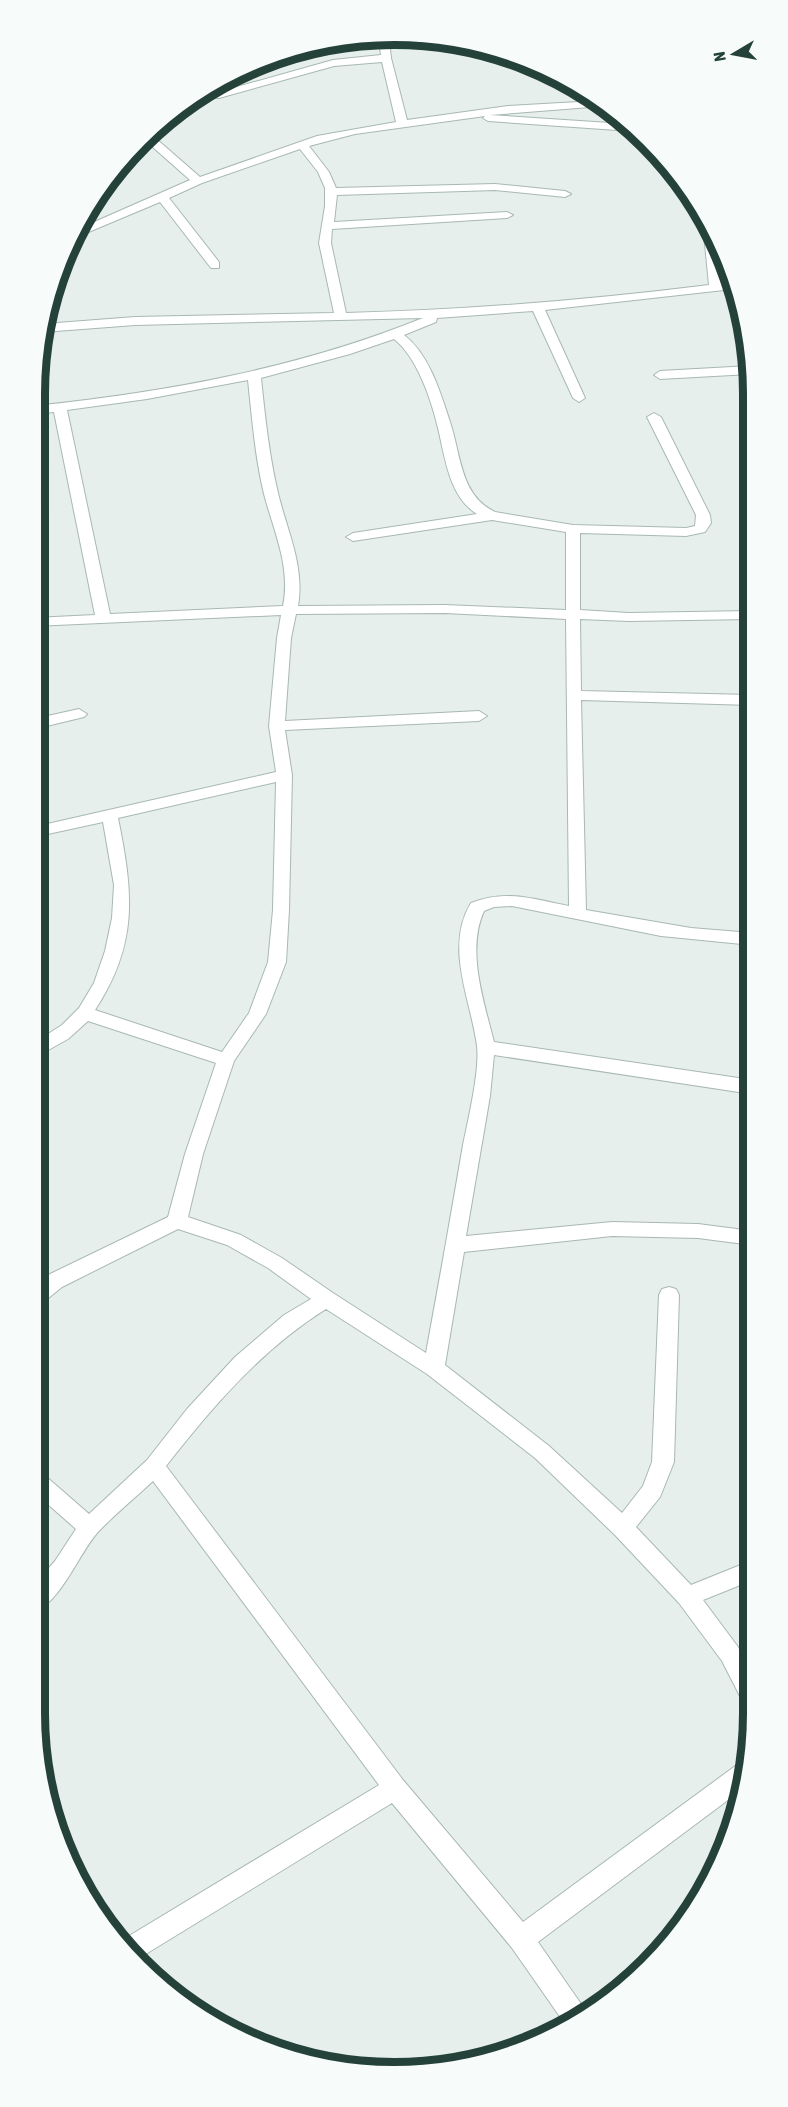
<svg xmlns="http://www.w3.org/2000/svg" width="788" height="2107" viewBox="0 0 788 2107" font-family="'Asap Condensed',sans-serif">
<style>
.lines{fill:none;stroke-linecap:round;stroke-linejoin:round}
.street-casing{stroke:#a8b8b2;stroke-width:2}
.street{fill:#fff;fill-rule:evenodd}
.rim{fill:none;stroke:#24423a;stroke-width:8}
</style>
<rect width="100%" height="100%" fill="#e6efeb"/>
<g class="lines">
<defs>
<path id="street" d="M379,40H389L391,58L407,120L508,106L596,101L603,106L490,115L625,124L632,131L488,121L483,118L485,116L355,134L309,146L329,172L336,188L495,184L565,191L571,194L565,197L495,190L337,195L334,222L507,212L513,215L507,218L332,229L331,243L346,313C468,310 588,300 709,285L705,244L698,216L702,213L714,231L721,284L731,283L733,289L545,310L585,398L579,402L573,398L533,311L437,318L436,322L404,335C430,355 441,394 451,425C461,457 461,496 495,512L573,525L686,528L695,526L696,515L647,417L654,413L661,417L710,515L711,523L705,532L686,536L580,533V610L629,613L751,611V619L629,621L580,619L581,691L751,695V705L581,700L586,910L691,928L752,933V945L661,936L512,906L494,907L484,911C466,950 484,1002 494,1042L752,1080V1094L494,1055L490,1096L466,1236L612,1222L698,1224L752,1231V1245L698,1238L612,1236L464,1252L445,1365L549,1446L622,1513L643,1486L652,1462L659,1295L662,1289L669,1287L676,1289L679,1295L674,1462L660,1497L636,1527L691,1585L753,1560V1580L703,1600L738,1647L753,1677V1709L745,1706L722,1661L679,1603L615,1535L535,1458L427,1374L326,1309C261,1350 213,1406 166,1466L403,1780L523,1922L738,1764L747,1761L744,1788L538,1942L588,2014L565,2024L512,1948L392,1803L136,1960L123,1950L119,1942L379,1785L153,1481C135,1498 115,1514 98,1532C79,1553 61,1602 34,1612V1585L55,1561L76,1529L34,1492V1470L42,1473L89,1514L147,1460L187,1409L235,1357L284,1315L311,1299L268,1268L227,1245L178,1229L62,1287L41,1304L34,1306V1286L48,1275L168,1217L185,1154L216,1063L88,1021L68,1039L34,1058V1043L62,1025L79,1008L94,983L105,951L112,918L114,885L103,822L34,837V827L276,772L269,726L277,638L281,615L34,626V618L95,615L54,412L34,414V406C168,392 299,368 423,318L135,325L43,332L44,324L135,317L334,313L319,243L325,206V188L318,172L300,149L202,183L169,198L219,262V268H211L160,202L79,236L83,227L190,180L147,142L153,136L200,177L317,136L396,122L382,62L334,66L219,98L200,96L206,90L219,92L333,60L381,55ZM394,339C417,357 431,399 438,428C445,457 449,497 477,514L353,533L346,537L353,541L492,520L566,532V610L445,605L298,606C305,566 287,531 278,493C269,455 265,416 261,378L350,354ZM248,380C252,418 255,457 264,494C274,532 291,567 283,606L110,614L67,410L147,399ZM445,613L566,619L569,906C533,899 507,889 471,903C444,947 471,1000 477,1046C480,1070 468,1120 463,1145C451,1215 439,1283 426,1353L333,1293L282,1258L241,1235L188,1217L203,1154L234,1061L266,1014L286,962L289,910L292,775L285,730L479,721L487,716L479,711L285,721L291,638L296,614ZM276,782L273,910L268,962L249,1013L222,1052L95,1010C139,943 133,892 118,818Z
M665,158L673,171L665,168L661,161Z
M750,366V374L660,379L654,375L660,371Z
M79,709L87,714L84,717L34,729V719Z"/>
</defs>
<use href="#street" class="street-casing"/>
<use href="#street" class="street"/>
</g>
<path d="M0 0H788V2107H0ZM394 45H394A349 349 0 0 1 743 394V1713A349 349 0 0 1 394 2062H394A349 349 0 0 1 45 1713V394A349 349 0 0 1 394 45Z" fill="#f7fbf9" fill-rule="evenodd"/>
<path class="rim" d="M394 45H394A349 349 0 0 1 743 394V1713A349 349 0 0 1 394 2062H394A349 349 0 0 1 45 1713V394A349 349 0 0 1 394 45Z"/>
<g transform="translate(734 54) rotate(260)" stroke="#f7fbf9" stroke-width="4.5" paint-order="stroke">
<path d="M0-4.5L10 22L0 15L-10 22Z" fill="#24423a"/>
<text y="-9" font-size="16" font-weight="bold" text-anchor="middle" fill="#24423a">N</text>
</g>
</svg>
